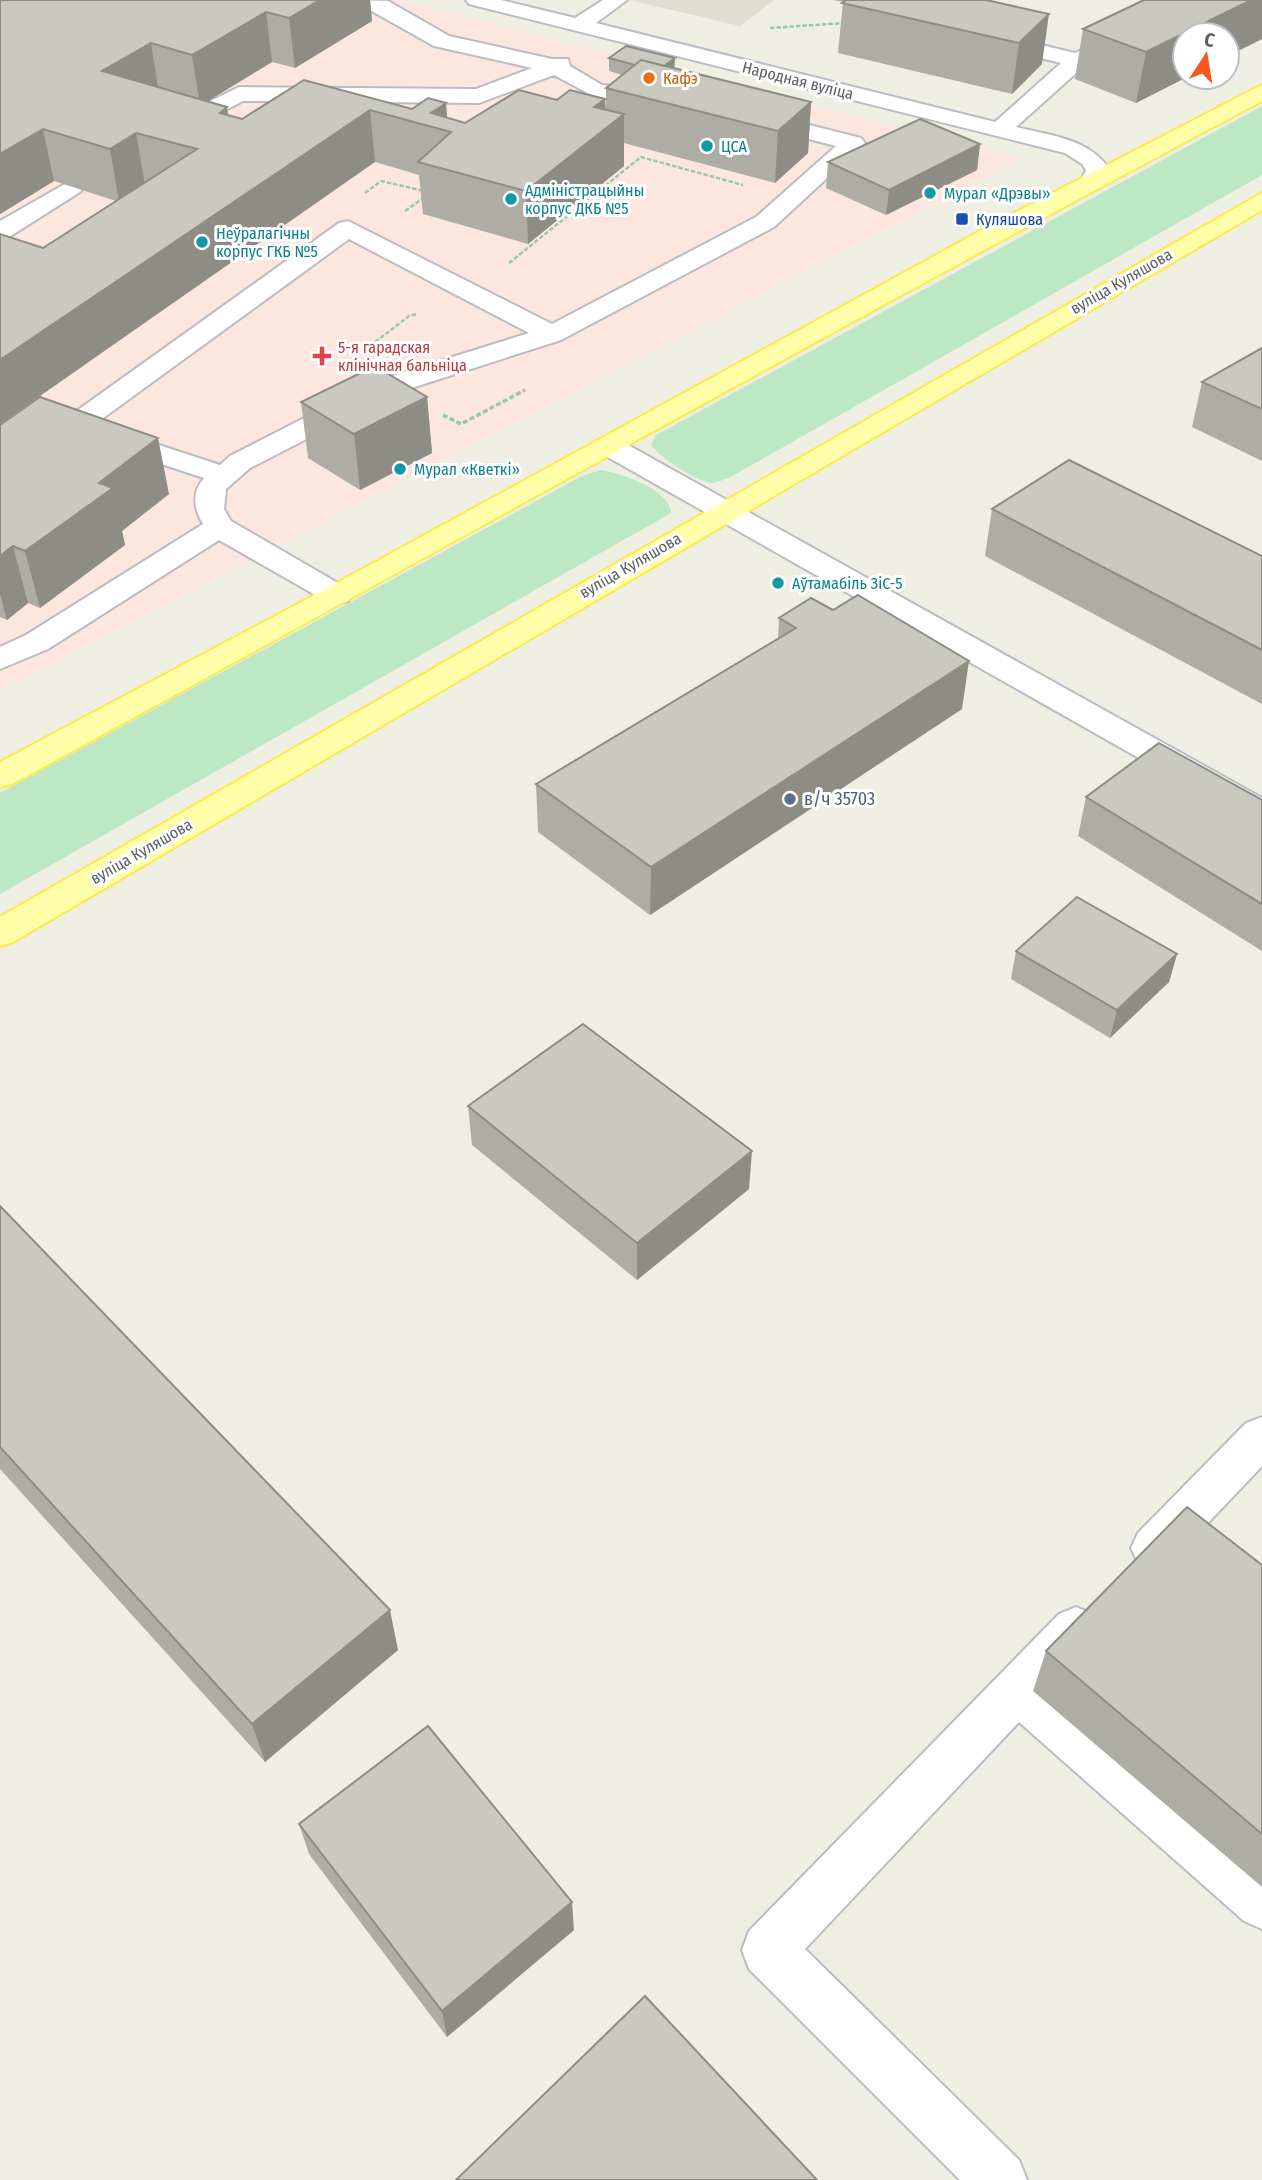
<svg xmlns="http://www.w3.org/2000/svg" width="1262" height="2180" viewBox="0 0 1262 2180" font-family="'Fira Sans Condensed',sans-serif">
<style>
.education{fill:#dfded1}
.medical{fill:#fde6dd}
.green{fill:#bde8c5}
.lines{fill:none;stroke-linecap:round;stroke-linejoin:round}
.minor-casing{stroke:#bbbcc3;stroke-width:4}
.major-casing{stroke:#fcea4f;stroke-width:4}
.path-far1{stroke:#95caad;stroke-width:2.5;stroke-dasharray:4.5 2;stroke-linecap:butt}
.path{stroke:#95caad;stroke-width:3.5;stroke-dasharray:5 2.5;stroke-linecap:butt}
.minor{fill:#fff;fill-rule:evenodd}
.major{fill:#feffa8;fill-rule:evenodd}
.wall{fill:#aeada5}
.shaded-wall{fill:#8d8d86}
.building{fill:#cac9c0;stroke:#8d8d86;stroke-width:2}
.food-dot{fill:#e8710a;stroke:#fff;stroke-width:2.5}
.culture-dot{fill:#0f9aa8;stroke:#fff;stroke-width:2.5}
.transit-dot{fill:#1a4fb4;stroke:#fff;stroke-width:2.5}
.health-dot{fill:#e0444e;stroke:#fff;stroke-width:2.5}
.service-dot{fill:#5c6f8a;stroke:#fff;stroke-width:2.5}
.labels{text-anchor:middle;stroke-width:6;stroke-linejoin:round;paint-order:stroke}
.far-food-label{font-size:16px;fill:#c56008;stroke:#fff;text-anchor:start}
.far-street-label{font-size:16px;fill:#5b5e65;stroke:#fff}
.far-culture-label{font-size:16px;fill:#0d838f;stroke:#fff;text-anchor:start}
.far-transit-label{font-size:16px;fill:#164399;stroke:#fff;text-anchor:start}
.far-health-label{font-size:16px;fill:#be3a42;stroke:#fff;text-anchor:start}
.service-label{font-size:18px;fill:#4e5e75;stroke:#fff;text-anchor:start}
</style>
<rect width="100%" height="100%" fill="#efeee3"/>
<path class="education" d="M629,0H774L740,26Z"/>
<path class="medical" d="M0,0H401L1021,159L0,691Z"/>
<path class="green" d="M1262,106V175L729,478C724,479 717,483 712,483C697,482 660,458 651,445L656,435Z
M601,470C621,473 670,489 671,513L0,894V793L582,476Z"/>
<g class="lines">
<defs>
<path id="minor" d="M352,0L388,1L449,36L552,59H568L570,66L602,85L658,90L669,97L658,104L597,98L554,75L479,103L243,101L180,134H164L160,129L164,124L239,87L476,89L532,68L434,46Z
M466,0H501L575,18L603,0H627L596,23L995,122L1061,63L933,32L930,27L933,22L964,0H987L958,25L1075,53L1185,0H1212L1209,4L1085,65L1016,127C1051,136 1089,138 1110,170L1100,188H1084L1080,183L1086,170L1082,164L1065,153L469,4Z
M758,112L861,138L865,143L774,227L561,340L396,393L250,468L226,489L224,509L231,521L348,589L352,595L348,601L337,604L326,601L219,540L48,649L0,669V647L26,635L203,524C194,509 191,493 204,478L64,432L60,426L64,420L339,223L348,221L552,324L756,217L836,146L750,124L747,119L750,114ZM349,239L529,333L376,381L230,456L220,465L95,424Z
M72,180L80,182L84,187L80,192L9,237L0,239V221Z
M609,438L619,440L1262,798V824L1250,821L599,452L595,446L599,440Z
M1262,1417V1466L1170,1563L1154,1569L1138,1563L1131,1548L1138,1533L1246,1423Z
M1076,1607L1093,1614L1100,1629L1093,1644L1051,1688L1262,1869V1929L1244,1921L1019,1722L805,1949L1019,2160L1027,2180H960L749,1969L742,1950L749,1931L1059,1614Z"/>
<path id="major" d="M1262,85V101C843,323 429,557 12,784L0,787V762L326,589L993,224Z
M1262,193V210L13,942L0,946V917Z"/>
</defs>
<use href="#minor" class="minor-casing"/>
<use href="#major" class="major-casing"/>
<path class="path-far1" d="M770,28L845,23
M365,193L381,181L424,191
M405,211L426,196
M509,263L641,157L743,185
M370,346L409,316L417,314"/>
<path class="path" d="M443,415L461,424L525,390"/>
<use href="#minor" class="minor"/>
<use href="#major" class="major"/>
</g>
<path class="wall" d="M0,0H370L372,21L295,68L272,62L207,101L228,115L242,119L304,80L412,109L446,103L447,118L465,123L557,100L605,99L606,109V88L622,75L609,71V58H675L674,68L811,102L808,153L775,183L624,143V166L528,244L423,214L419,175L375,162L43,248L116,201L54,181L0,214Z
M833,0H986L1042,64L1012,94L838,53L843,2Z
M1262,0V39L1136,103L1075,79L1083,29Z
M980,144L977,170L886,215L826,188L828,162Z
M1262,348V461L1192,427L1202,382Z
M427,397L432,453L360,490L308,458L301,402Z
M0,425L169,494L122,531L125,545L40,608L28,603L7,620L0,617Z
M992,509L1262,556V704L985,556Z
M779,618L962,709L650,915L538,832L536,784L778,639Z
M1086,797L1262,800V951L1078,836Z
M1016,951L1177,954L1169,982L1110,1038L1011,979Z
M468,1106L749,1189L637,1280L472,1145Z
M0,1206L398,1650L265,1762L0,1469Z
M1262,1565V1887L1033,1691L1046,1651Z
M299,1824L574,1930L447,2037L309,1854Z"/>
<path class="shaded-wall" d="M320,0H370L372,21L295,68L289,18Z
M1251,0H1262V39L1227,56V35H1185V77H1187L1136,103L1146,52Z
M266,12L272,62L200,106L192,55Z
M1049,14L1042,64L1012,94L1019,43Z
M151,43L159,94L102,71Z
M675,58L674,71H657Z
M605,99L606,128L624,114V166L528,244L526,191L594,107Z
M811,102L808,153L775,183L778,131Z
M446,103L448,131L431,113Z
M227,107L234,159L220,113Z
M370,110L375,162L0,424V360Z
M43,129L54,181L0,214V154Z
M136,133L145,185L119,202L110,149Z
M980,144L977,170L886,215L889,190Z
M427,397L432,453L360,490L354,434Z
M158,438L169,494L122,531L125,545L40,608L25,551L99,483Z
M13,546L28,603L7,620L0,594V556Z
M969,661L962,709L650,915L651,867Z
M1177,954L1169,982L1110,1038L1117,1010Z
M752,1151L749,1189L637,1280V1243Z
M390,1610L398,1650L265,1762L252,1724Z
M572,1902L574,1930L447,2037L442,2011Z"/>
<path class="building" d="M0,0H320L289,18L266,12L192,55L151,43L102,71L227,107L220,113L242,119L304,80L412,109L428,98L446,103L431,113L465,123L519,90L557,100L570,90L605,99L594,107L624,114L526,191L418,162L451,132L370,110L0,360V234L43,248L197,149L136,133L110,149L43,129L0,154Z
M846,0H986L1049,14L1019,43L842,3Z
M1144,0H1251L1146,52L1083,29Z
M626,46L675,58L664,66L641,60L635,65L609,58Z
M641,60L811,102L778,131L606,88Z
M920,119L980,144L889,190L828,162Z
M1262,348V409L1202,382Z
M375,366L427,397L354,434L301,402Z
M40,397L158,438L99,483L113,488L25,551L13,546L0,556V425Z
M1069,460L1262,556V650L992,509Z
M858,595L969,661L651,867L536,784L796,628L779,618L811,598L833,610Z
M1159,743L1262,800V904L1086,797Z
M1077,897L1177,954L1117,1010L1016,951Z
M583,1024L752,1151L637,1243L468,1106Z
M0,1206L390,1610L252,1724L0,1447Z
M1187,1507L1262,1565V1834L1046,1651Z
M428,1726L572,1902L442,2011L299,1824Z
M645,1996L817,2180H456Z"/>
<circle class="food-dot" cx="649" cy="78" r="7"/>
<g class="culture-dot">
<circle cx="707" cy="146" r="7"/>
<circle cx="930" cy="193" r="7"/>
<circle cx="511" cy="199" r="7"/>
<circle cx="202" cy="242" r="7"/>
<circle cx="400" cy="469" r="7"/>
<circle cx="778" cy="583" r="7"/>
</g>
<rect class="transit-dot" x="955" y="212" width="14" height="14" rx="3.5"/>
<path class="health-dot" d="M318.5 345.5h7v7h7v7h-7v7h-7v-7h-7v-7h7z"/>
<circle class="service-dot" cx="790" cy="799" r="7"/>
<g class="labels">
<g class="far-food-label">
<text x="663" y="84">Кафэ</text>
</g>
<g class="far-street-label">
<text transform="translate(798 80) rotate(14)" y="6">Народная вуліца</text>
<text transform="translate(1121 281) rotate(-30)" y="6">вуліца Куляшова</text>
<text transform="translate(630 565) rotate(-30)" y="6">вуліца Куляшова</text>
<text transform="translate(141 851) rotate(-30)" y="6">вуліца Куляшова</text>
</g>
<g class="far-culture-label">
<text x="721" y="152">ЦСА</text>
<text x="525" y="196">Адміністрацыйны<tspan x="525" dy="18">корпус ДКБ №5</tspan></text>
<text x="944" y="199">Мурал «Дрэвы»</text>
<text x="216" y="239">Неўралагічны<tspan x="216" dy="18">корпус ГКБ №5</tspan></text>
<text x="414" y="475">Мурал «Кветкі»</text>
<text x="792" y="589">Аўтамабіль ЗіС-5</text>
</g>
<g class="far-transit-label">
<text x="976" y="225">Куляшова</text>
</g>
<g class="far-health-label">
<text x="338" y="353">5-я гарадская<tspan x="338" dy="18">клінічная бальніца</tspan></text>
</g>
<g class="service-label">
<text x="804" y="805">в/ч 35703</text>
</g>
</g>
<g transform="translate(1206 56) rotate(12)"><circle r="33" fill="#ffffff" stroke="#bdbfc1" stroke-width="2"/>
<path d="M0-5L12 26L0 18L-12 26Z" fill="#f65722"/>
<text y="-10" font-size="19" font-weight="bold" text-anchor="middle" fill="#5b5e65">С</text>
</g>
</svg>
